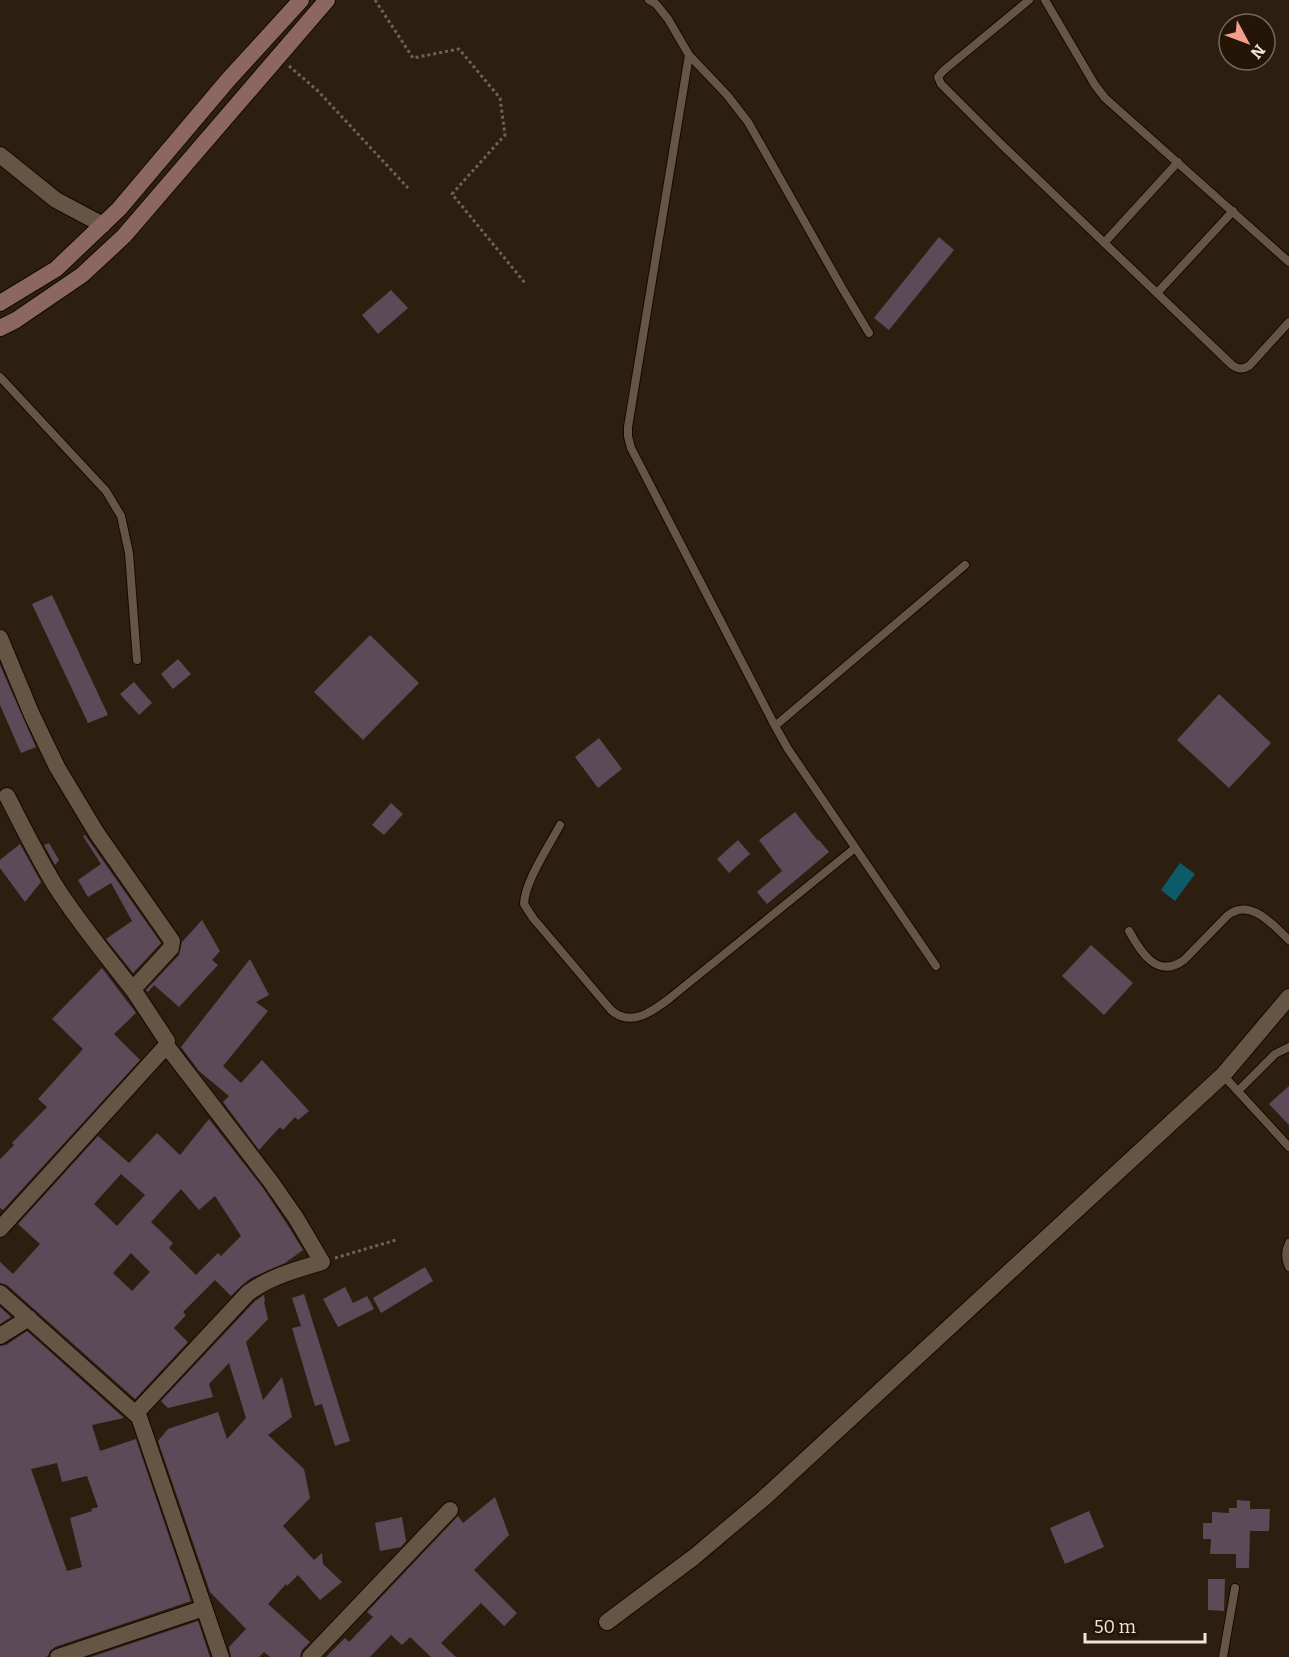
<svg xmlns="http://www.w3.org/2000/svg" width="1289" height="1657" viewBox="0 0 1289 1657" font-family="Bitter,serif">
<style>
.water{fill:#0d5b6a}
.building{fill:#5c4a59;fill-rule:evenodd}
.lines{fill:none;stroke-linecap:round;stroke-linejoin:round}
.service-casing{stroke:#150800;stroke-width:10}
.minor-casing{stroke:#150800;stroke-width:18}
.secondary-casing{stroke:#150800;stroke-width:18}
.path{stroke:#6e6255;stroke-width:3;stroke-dasharray:3 3;stroke-linecap:butt}
.service{stroke:#665545;stroke-width:8}
.minor{stroke:#665545;stroke-width:16}
.secondary{stroke:#8b675f;stroke-width:16}
</style>
<rect width="100%" height="100%" fill="#2d1f10"/>
<path class="water" d="M1180,863L1195,874L1175,901L1161,890Z"/>
<path class="building" d="M939,237L954,250L889,330L874,318Z
M391,290L408,308L378,334L362,315Z
M52,595L108,715L88,723L32,604Z
M370,635L419,683L363,740L314,692Z
M178,659L191,674L173,689L161,674Z
M0,665L36,747L21,753L0,705Z
M134,682L152,703L139,715L120,694Z
M1219,694L1271,743L1229,788L1177,740Z
M599,738L622,769L598,788L575,757Z
M391,803L403,814L384,835L372,825Z
M795,812L818,841L819,840L829,852L767,904L757,892L782,871L759,840Z
M85,835L161,943L133,973L106,939L132,921L111,883L88,897L78,880L101,864L83,836Z
M738,840L750,854L729,873L717,859Z
M49,843L59,860L55,865L44,845Z
M20,844L41,882L25,902L0,868V860Z
M202,920L220,951L212,960L218,965L179,1007L154,985L148,992L146,990L179,955L182,942Z
M1091,945L1133,983L1104,1015L1062,976Z
M250,959L269,995L256,1002L268,1011L223,1066L241,1083L262,1060L309,1111L298,1120L295,1117L283,1130L280,1127L259,1150L223,1102L229,1096L199,1071L181,1047Z
M102,968L136,1013L114,1034L140,1060L3,1210L0,1208V1159L14,1145L12,1143L47,1107L38,1099L83,1049L52,1019Z
M1289,1086V1125L1269,1104Z
M209,1119L263,1188L287,1224L303,1250L285,1263L251,1278L241,1286L231,1296L215,1280L183,1312L186,1315L174,1328L188,1342L135,1399L7,1285L0,1283V1262L13,1274L40,1244L18,1224L98,1136L129,1163L157,1133L180,1155ZM121,1174L145,1195L117,1226L94,1204ZM181,1189L199,1210L215,1196L241,1236L221,1256L218,1253L196,1275L169,1248L173,1243L151,1222ZM131,1253L150,1272L132,1291L113,1273Z
M425,1267L433,1281L381,1313L373,1298Z
M345,1287L353,1303L367,1296L374,1309L338,1327L323,1299Z
M304,1294L350,1441L335,1446L322,1404L315,1406L292,1328L301,1326L292,1298Z
M264,1295L265,1302H264L268,1319L246,1342L263,1400L282,1377L292,1417L268,1435L304,1469L310,1498L283,1526L314,1560L322,1553L323,1564L342,1582L320,1600L298,1575L287,1586L286,1584L268,1604L310,1642L302,1650L300,1657H270L264,1652L259,1657H231L229,1647L246,1629L210,1592L158,1441L168,1429L218,1412L227,1439L246,1418L229,1363L209,1384L213,1397L168,1408L161,1401L255,1301Z
M0,1307L11,1317L0,1324Z
M27,1331L124,1418L92,1425L100,1451L136,1439L191,1601L55,1647L50,1651L48,1656L45,1657H0V1346L6,1345ZM57,1463L62,1482L87,1476L98,1507L91,1509L92,1511L70,1518L82,1567L67,1571L31,1469Z
M495,1497L509,1535L474,1570L517,1613L504,1626L481,1603L441,1643L456,1657H431L410,1637L402,1645L391,1635L370,1657H326L345,1638L349,1642L373,1617L367,1612L458,1516L463,1523Z
M1237,1500L1250,1501V1509H1270L1269,1531H1250L1249,1568H1236V1554H1210L1211,1539H1203V1523H1212V1512L1229,1513V1508H1237Z
M1089,1511L1104,1547L1065,1564L1050,1528Z
M402,1517L406,1541L401,1547L380,1551L375,1523Z
M1208,1579H1225L1224,1611L1208,1610Z
M198,1621L210,1657H91Z"/>
<g class="lines">
<defs>
<path id="service" d="M649,0L656,4L668,19L689,55L727,95L748,122L842,288L869,333
M1029,0L943,71L938,77L941,84L1001,144L1232,365C1238,369 1242,370 1249,366L1289,322
M1045,0L1095,85L1105,98L1289,262
M689,55L628,427V436L631,448L775,726L788,749L936,966
M1104,243L1178,162
M1157,293L1233,211
M0,377L106,491L121,516L129,553L137,660
M775,726L965,565
M560,825C549,846 525,881 524,904L533,918L611,1010C631,1028 653,1011 670,998L855,848
M1129,931C1140,951 1157,980 1184,960L1227,916C1250,897 1272,924 1289,940
M1223,1075L1289,1147
M1238,1091L1275,1054L1289,1047
M1289,1243C1285,1251 1285,1258 1289,1267
M1223,1657L1235,1588"/>
<path id="minor" d="M0,155L56,200L103,225
M0,638L32,715L57,767L96,832L172,941L171,948L135,987L134,991L167,1041L166,1046L0,1229
M7,796C23,827 39,860 58,890C81,925 108,958 134,991
M0,1293L139,1417L221,1657
M0,1336L29,1318
M136,1413L248,1293C271,1276 296,1270 322,1262L296,1218L271,1182L166,1045
M607,1622L694,1557L764,1498L1223,1075L1289,997
M58,1657L204,1608
M310,1657L450,1510"/>
<path id="secondary" d="M0,303L56,269L119,209L228,80L301,0
M0,328L16,320L82,275L124,236L327,0"/>
</defs>
<use href="#service" class="service-casing"/>
<use href="#minor" class="minor-casing"/>
<use href="#secondary" class="secondary-casing"/>
<path class="path" d="M375,0L413,58L459,49L500,98L505,135L452,194L525,283
M289,66L318,91L408,188
M335,1258L396,1240"/>
<use href="#service" class="service"/>
<use href="#minor" class="minor"/>
<use href="#secondary" class="secondary"/>
</g>
<g transform="translate(1247 42) rotate(131)"><circle r="28" fill="#241607" stroke="#76695d" stroke-width="1.5"/>
<path d="M0-4.5L10 22L0 15L-10 22Z" fill="#f49d8c"/>
<text y="-9" font-size="16" font-weight="bold" text-anchor="middle" fill="#f0e6dd">N</text>
</g>
<path d="M1085 1633v9h120v-9" fill="none" stroke="#f0e6dd" stroke-width="3"/>
<text x="1094" y="1633" font-size="18" fill="#f0e6dd" stroke="#241607" stroke-width="4.5" paint-order="stroke">50 m</text>
</svg>
